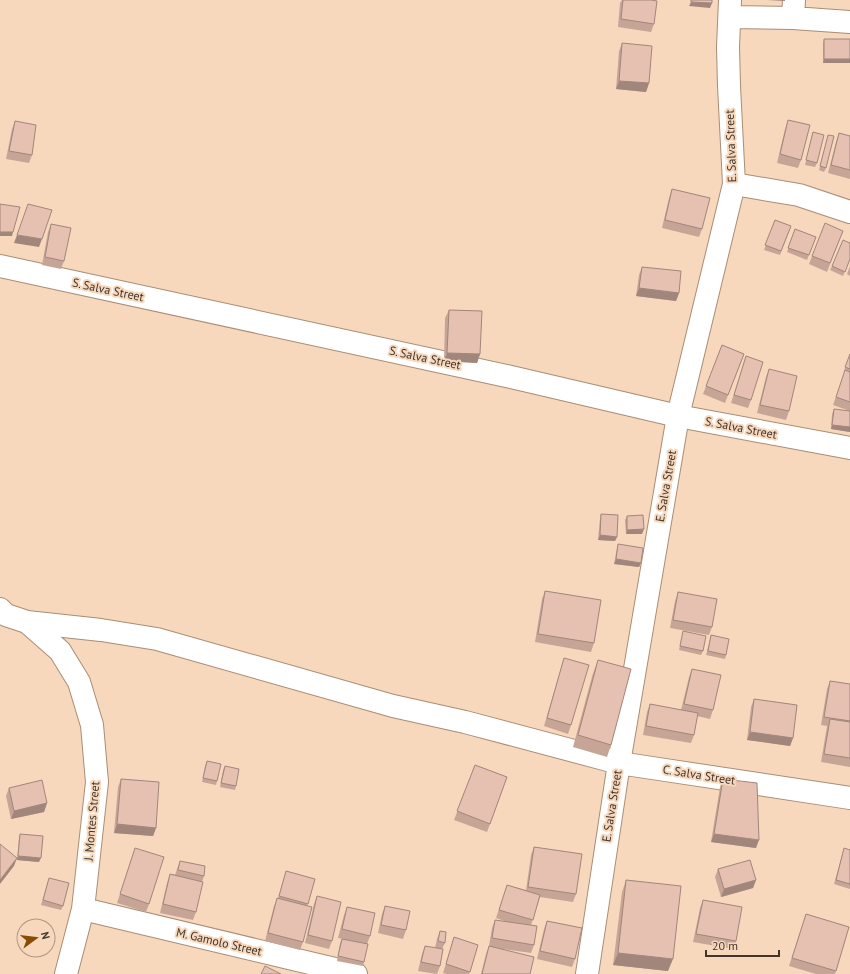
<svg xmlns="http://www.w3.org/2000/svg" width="850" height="974" viewBox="0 0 850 974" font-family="'PT Sans',sans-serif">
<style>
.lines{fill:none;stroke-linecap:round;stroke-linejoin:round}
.street-casing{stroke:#a98d74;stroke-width:24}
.secondary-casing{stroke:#a98d74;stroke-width:24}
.street{stroke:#fff;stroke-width:22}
.secondary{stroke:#fff;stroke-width:22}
.wall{fill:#c6a597}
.shaded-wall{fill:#a1867b}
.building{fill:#e6c0b0;stroke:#a1867b}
.labels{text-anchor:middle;stroke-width:4;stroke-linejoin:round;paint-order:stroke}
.street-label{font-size:12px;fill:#41352b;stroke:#f7d8bd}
</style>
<rect width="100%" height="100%" fill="#f7d8bd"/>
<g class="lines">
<defs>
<path id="street" d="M730,17L793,18L850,22
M793,18L794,0
M734,184L799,195L850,212
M0,609L6,615L27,622L60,651L79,682L92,725L97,782L83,909L66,974
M27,622L101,630L157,639L393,706L465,722L619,763L850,798
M83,909L356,974
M587,974L619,763L678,416L734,184L729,86L728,47L730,0"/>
<path id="secondary" d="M0,266L511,377L678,416L850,448"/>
</defs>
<use href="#street" class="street-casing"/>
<use href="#secondary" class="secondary-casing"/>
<use href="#street" class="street"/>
<use href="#secondary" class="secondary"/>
</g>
<path class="wall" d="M622,0H651L654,24L651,32L618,27L620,3Z
M824,39H850L823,63V43Z
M622,43L649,83L646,92L616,89L619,51Z
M788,120L801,160L798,168L777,163L785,129Z
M15,121L32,155L29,163L6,159L12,129Z
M813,132L817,163L815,167L805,165Z
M839,133L850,136V179L828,173L836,142Z
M828,135L826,168L824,172L819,170Z
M672,189L702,229L699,237L662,228L669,198Z
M775,220L791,226L780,255L764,250Z
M51,224L64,261L61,269L42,265L48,232Z
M795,229L816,237L807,260L787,252Z
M840,239L827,272L809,264L812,256Z
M850,259L843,276L830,270L832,266Z
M850,266V276L847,274Z
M642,267L679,293L676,301L636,296L639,275Z
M449,310L480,354L477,363L444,361L445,318Z
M722,345L744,354L725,403L703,394Z
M850,354V411L833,405L845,371H844Z
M746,356L751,400L748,408L731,403Z
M769,369L789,411L786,420L757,413L766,377Z
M834,409L850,411V432L831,429L832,414Z
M601,514L617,537L615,541L598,540L600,518Z
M627,516L642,534H626L625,520Z
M618,544L641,563L639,567L614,564L617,548Z
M545,591L594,643L591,652L535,642L542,599Z
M678,592L712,627L709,635L670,628L675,601Z
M683,631L703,651L701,655L679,650L682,636Z
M711,635L726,655L725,659L706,655Z
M564,658L571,725L568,734L544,726Z
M598,660L611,745L607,757L573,747L593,673Z
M692,669L713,710L710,719L697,716L694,735L691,743L643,735L647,712L650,704L681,710L689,677Z
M830,681L850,684V767L821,762L827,726L821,725L827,689Z
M754,699L793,738L790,746L747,740L751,707Z
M207,761L217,781L216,785L202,782L205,766Z
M475,765L507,777L487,832L454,820Z
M225,766L236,786L235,790L220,787L223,770Z
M121,779L156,828L153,836L114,833L118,787Z
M723,779L756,848L711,842L720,787Z
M9,788L47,803L44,812L11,819L6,796Z
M20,834L39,862L17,860L19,838Z
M534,847L576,894L573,902L540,897L531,925L534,945L531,953L495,948L530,974H481L486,954L489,946L492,928L495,920L507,922L496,918L507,885L526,890L531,855Z
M135,848L149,904L146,912L117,903Z
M844,848L850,850V889L834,884Z
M180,861L204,876L202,882L196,912L193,920L160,913L167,883L170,874L175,875L177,869Z
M718,869L756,880L753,888L721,897L715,877Z
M286,871L315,879L307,906L303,942L300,950L265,941L274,906L278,898Z
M49,878L63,906L61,910L41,905Z
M626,880L668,971L613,965L622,892Z
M317,896L332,941L329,949L305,943L314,904Z
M703,900L736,941L733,949L693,942L700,908Z
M385,906L406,930L403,939L378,933L382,914Z
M347,907L370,936L367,944L364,962L363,966L337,961L340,943L342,939L348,940L338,938L344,915Z
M806,914L849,927L835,974H816L789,966Z
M547,921L575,959L572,967L537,959L544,929Z
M440,931L445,943L442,949L440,966L437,974L418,971L422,954L425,946L435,948L437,939Z
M454,937L478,945L469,974H447L443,973Z"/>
<path class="shaded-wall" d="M767,0H785V1Z
M691,2L712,3L710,8L689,6Z
M824,59H850V63H823Z
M619,81L649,83L646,92L616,89Z
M0,232H13L12,236H0Z
M17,235L42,239L39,247L14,243Z
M639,288L679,293L676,301L636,296Z
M447,353L480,354L477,363L444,361Z
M832,425L850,427V432L831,429Z
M644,529L642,534H626L627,530Z
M600,535L617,537L615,541L598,540Z
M616,559L641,563L639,567L614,564Z
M750,732L793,738L790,746L747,740Z
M47,803L44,812L11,819L14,811Z
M117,824L156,828L153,836L114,833Z
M714,834L759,840L756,848L711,842Z
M18,856L41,858L39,862L17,860Z
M17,858L14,866L0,884V880Z
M756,880L753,888L721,897L724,889Z
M618,953L673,959L668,971L613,965Z"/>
<path class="building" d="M623,0H651L657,1L654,24L621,19Z
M691,0H712V3L691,2Z
M824,39H850V59H824Z
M622,43L652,46L649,83L619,81Z
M788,120L810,125L801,160L780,154Z
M15,121L36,125L32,155L9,151Z
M813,132L824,135L817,163L806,160Z
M839,133L850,136V170L831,165Z
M828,135L834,136L826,168L820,166Z
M672,189L710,198L702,229L665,220Z
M0,204L20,207L13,232H0Z
M28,204L52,210L42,239L17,235Z
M775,220L791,226L781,251L765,245Z
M825,223L843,231L830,263L812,256Z
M51,224L71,228L64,261L45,257Z
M795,229L816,237L809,255L788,248Z
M843,240L850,243V259L845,272L832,266Z
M642,267L681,271L679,293L639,288Z
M449,310L482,311L480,354L447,353Z
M722,345L744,354L728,395L706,386Z
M850,354V369L845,367Z
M746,356L763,362L751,400L734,395Z
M769,369L797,376L789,411L760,405Z
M845,370L850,372V402L836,397Z
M834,409L850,411V427L832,425Z
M601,514L618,515L617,537L600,535Z
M643,515L644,529L627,530V516Z
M618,544L643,548L641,563L616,559Z
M545,591L601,600L594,643L538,634Z
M678,592L717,599L712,627L673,620Z
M683,631L706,636L703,651L680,646Z
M711,635L729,639L726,655L708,651Z
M564,658L589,665L571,725L547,718Z
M598,660L631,669L611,745L578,735Z
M692,669L721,675L713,710L684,704Z
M830,681L850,684V721L824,717Z
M754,699L797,705L793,738L750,732Z
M650,704L698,713L694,735L646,726Z
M830,719L850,722V758L824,754Z
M207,761L221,764L217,781L203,778Z
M475,765L507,777L490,824L457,811Z
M225,766L239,769L236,786L221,783Z
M121,779L159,782L156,828L117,824Z
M723,779L757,783L759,840L714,834Z
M42,780L47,803L14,811L9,788Z
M20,834L43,836L41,858L18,856Z
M0,844L17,858L0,880Z
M534,847L582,854L576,894L528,887Z
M135,848L164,857L149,904L120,894Z
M844,848L850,850V884L836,880Z
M750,860L756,880L724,889L718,869Z
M180,861L205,866L204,876L178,870Z
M286,871L315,879L308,904L279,896Z
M170,874L203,882L196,912L163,904Z
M49,878L69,883L63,906L43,900Z
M626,880L681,886L673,959L618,953Z
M507,885L540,895L533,920L499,910Z
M317,896L341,902L332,941L308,935Z
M277,898L312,907L303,942L268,933Z
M703,900L742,907L736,941L696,934Z
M385,906L410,911L406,930L381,925Z
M347,907L375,913L370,936L342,929Z
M806,914L849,927L836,971L792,958Z
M495,920L537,926L534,945L492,938Z
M547,921L582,928L575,959L540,951Z
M440,931L446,932L445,943L438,941Z
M454,937L478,945L470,972L446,964Z
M342,939L368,944L364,962L338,956Z
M425,946L443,949L440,966L421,962Z
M489,946L534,957L530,974H482Z
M265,966L281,974H261Z"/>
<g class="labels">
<g class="street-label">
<text transform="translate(731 146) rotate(-92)" y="4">E. Salva Street</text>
<text transform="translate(108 290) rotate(12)" y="4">S. Salva Street</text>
<text transform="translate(425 358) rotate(12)" y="4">S. Salva Street</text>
<text transform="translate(741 428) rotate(11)" y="4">S. Salva Street</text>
<text transform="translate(666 486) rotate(-80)" y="4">E. Salva Street</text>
<text transform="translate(699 775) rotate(9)" y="4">C. Salva Street</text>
<text transform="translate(612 806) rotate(-81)" y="4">E. Salva Street</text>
<text transform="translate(92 821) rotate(-85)" y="4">J. Montes Street</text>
<text transform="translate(219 942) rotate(13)" y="4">M. Gamolo Street</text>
</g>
</g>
<g transform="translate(36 938) rotate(75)"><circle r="19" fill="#f7d8bd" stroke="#ae9783"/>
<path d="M0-3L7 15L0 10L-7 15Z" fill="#874d03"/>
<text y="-6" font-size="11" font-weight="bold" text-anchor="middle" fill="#41352b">N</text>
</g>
<path d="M706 950v6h73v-6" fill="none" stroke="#41352b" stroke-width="2"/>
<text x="712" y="950" font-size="12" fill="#41352b" stroke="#f7d8bd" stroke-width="3" paint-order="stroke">20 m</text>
</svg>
